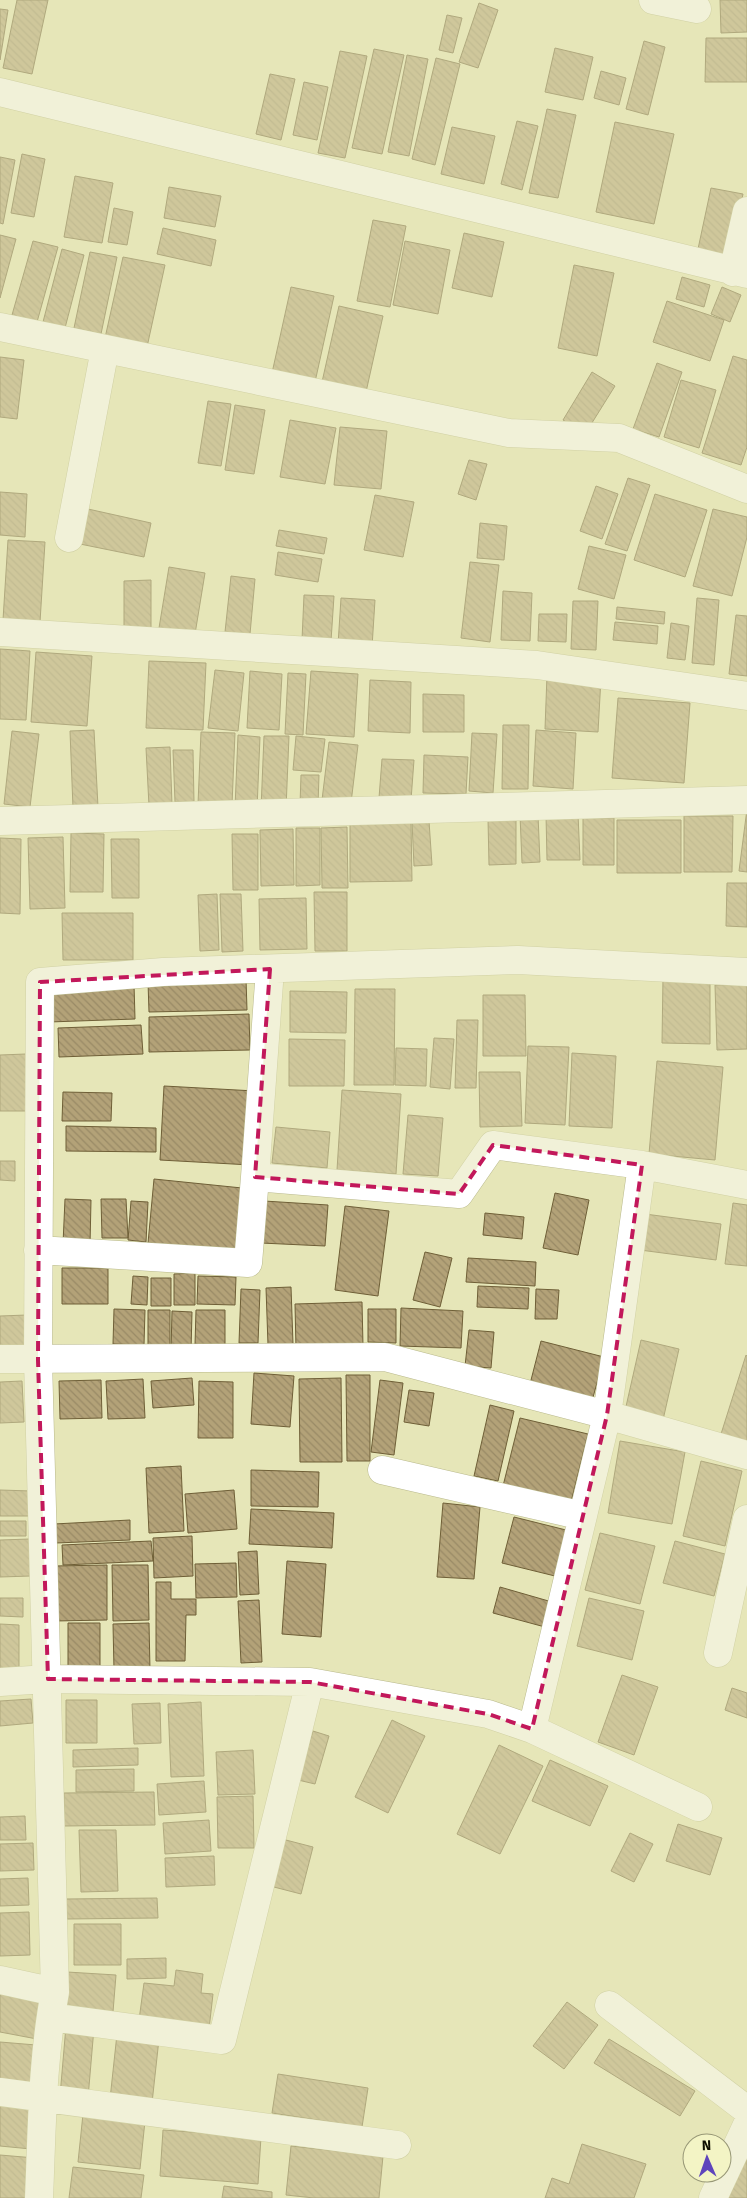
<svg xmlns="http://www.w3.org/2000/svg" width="747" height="2198" viewBox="0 0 747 2198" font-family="'Fira Sans',sans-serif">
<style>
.building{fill:url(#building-back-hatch);stroke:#6f5f37}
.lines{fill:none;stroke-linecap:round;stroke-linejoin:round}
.minor-casing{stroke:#b9b98c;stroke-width:29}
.minor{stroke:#fff;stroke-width:28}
.marked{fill:none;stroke:#c2185b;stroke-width:4;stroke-dasharray:10 6;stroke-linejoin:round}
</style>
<defs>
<pattern id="building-back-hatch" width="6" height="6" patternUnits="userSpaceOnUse" patternTransform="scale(1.25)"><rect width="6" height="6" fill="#b3a278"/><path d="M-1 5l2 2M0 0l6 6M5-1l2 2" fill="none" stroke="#998a66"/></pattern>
</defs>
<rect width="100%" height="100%" fill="#e6e6b8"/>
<path class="building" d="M17,0H48L32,74L3,68Z
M720,0H747V32L721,33Z
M479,3L498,10L478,68L459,62Z
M0,9L8,10L0,60Z
M447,15L462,18L453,53L439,50Z
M706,38H747V82H705Z
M644,41L665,47L648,115L626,109Z
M555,48L593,57L583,100L545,92Z
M374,49L404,55L382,154L352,148Z
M340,51L367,56L345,158L318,153Z
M407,55L428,59L409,156L388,152Z
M436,58L460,64L435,165L412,159Z
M601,71L626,78L619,105L594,98Z
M270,74L295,79L281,140L256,134Z
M304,82L328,87L317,140L293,135Z
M547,109L576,115L558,198L529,193Z
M517,121L538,126L522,190L501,184Z
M615,122L674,134L654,224L596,212Z
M452,127L495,136L484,184L441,174Z
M22,154L45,159L34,217L11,213Z
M0,157L15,160L3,224L0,223Z
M75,176L113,183L102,243L64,237Z
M169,187L221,196L215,227L164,218Z
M711,188L743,194L730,256L698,249Z
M114,208L133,212L127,245L108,242Z
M373,220L406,226L390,307L357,301Z
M163,228L216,240L211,266L157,254Z
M464,233L504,242L492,297L452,288Z
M0,235L16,239L0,298Z
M33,241L58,247L37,322L12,315Z
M405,241L450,250L438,314L393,305Z
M62,249L84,255L65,328L43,322Z
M90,252L117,257L101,334L74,328Z
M123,257L165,265L147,347L105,338Z
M574,265L614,273L597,356L558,348Z
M682,277L710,285L704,307L676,299Z
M291,287L334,296L315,382L272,373Z
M722,287L741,295L730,322L711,314Z
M667,301L724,320L710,361L653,342Z
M339,306L383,316L366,392L322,382Z
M733,356L747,360V447L741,465L702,453Z
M0,357L24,360L17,419L0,417Z
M657,363L682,372L659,437L633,429Z
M592,372L615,386L585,434L563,420Z
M681,380L716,390L699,448L664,437Z
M208,401L231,404L221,466L198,463Z
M235,405L265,410L254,474L225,470Z
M290,420L336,428L325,484L280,477Z
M340,427L387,431L381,489L334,485Z
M469,460L487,464L476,500L458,494Z
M628,478L650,485L627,551L605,544Z
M596,486L618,494L602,539L580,531Z
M0,492L27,494L25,537L0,535Z
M655,494L707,510L685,577L634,560Z
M375,495L414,502L403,557L364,550Z
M88,509L151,523L144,557L80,544Z
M713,509L747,517V537L732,596L693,586Z
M480,523L507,526L504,560L477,558Z
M279,530L327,538L324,554L276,546Z
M8,540L45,542L40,622L3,620Z
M589,546L626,555L614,599L578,589Z
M278,552L322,559L318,582L275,575Z
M470,562L499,565L490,642L461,638Z
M169,567L205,573L195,634L159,628Z
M231,576L255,579L250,634L225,632Z
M151,580V628L124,629V581Z
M503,591L532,593L530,641L501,640Z
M304,595L334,596L331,641L302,640Z
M341,598L375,600L372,647L338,645Z
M697,598L719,600L714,665L692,663Z
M573,601H598L596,650L571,649Z
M617,607L665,612L664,624L616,619Z
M539,614H567L566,642L538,641Z
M736,615L747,616V676L729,674Z
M615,622L658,626L657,644L613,640Z
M671,623L689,626L685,660L667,658Z
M0,649L30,651L26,720L0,719Z
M36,652L92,656L87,726L31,722Z
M149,661L206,663L203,730L146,728Z
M215,670L244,673L238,731L208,728Z
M250,671L282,674L279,730L247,728Z
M311,671L358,674L354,737L306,734Z
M288,673L306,674L303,735L285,734Z
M547,675L601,678L598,732L545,729Z
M370,680L411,682L410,733L368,731Z
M423,694L464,695V732H423Z
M618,698L690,703L684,783L612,778Z
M503,725H529L528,789H502Z
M94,730L98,807L73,808L70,731Z
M536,730L576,733L573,789L533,786Z
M12,731L39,734L30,807L4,804Z
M201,732L235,733L232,805L198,804Z
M472,733L497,734L493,793L469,791Z
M238,735L260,737L257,809L235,808Z
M264,736H289L286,809H261Z
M296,736L325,739L321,772L293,770Z
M329,742L358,745L351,803L322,800Z
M170,747L172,805L149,806L146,748Z
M173,750H193L194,802H175Z
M424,755L468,757L466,794L423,793Z
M382,759L414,760L411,800L379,798Z
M301,775H319L318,805H300Z
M747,809V872L739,871Z
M578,814L580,860H547L546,815Z
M520,815H538L540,862L522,863Z
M684,816H733L732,872H684Z
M516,818V864L489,865L488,819Z
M583,818H614V865H583Z
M617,820H681V873H617Z
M429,821L432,865L414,866L412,822Z
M350,823H411L412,881L350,882Z
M347,827L348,888H322L321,828Z
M296,828H320V885L296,886Z
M293,829L294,885L261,886L260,830Z
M71,833L104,834L103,892H70Z
M232,834H258V890H233Z
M63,837L65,908L30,909L28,838Z
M0,838L21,839L20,914L0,913Z
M111,839H139V898H112Z
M727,883H747V927L726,926Z
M314,892H347V951H315Z
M217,894L219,950L200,951L198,895Z
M220,894H241L243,951L222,952Z
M306,898L307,949L260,950L259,899Z
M62,913H133V960H63Z
M663,977H710V1044L662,1043Z
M246,979L247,1010L149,1012L148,982Z
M134,984L135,1019L49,1022L48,987Z
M747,984V1049L717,1050L715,985Z
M355,989H395L394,1085H354Z
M290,991L347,992L346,1033L290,1032Z
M483,995H525L526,1056H483Z
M249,1014L250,1050L149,1052V1017Z
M457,1020H478L476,1088H455Z
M141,1025L143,1054L59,1057L58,1028Z
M434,1038L454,1039L450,1089L430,1087Z
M289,1039L345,1040L344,1086H289Z
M528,1046L569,1047L565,1125L525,1123Z
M396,1048L427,1049L426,1086L395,1085Z
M572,1053L616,1056L612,1128L569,1126Z
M26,1054L28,1111H0V1055Z
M657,1061L723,1067L715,1160L649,1154Z
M479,1072H520L522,1126L480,1127Z
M164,1086L255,1091L251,1165L160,1160Z
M342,1090L401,1094L396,1174L337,1170Z
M63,1092L112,1093L111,1121H62Z
M408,1115L443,1118L438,1176L403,1174Z
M66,1126L156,1128V1152L66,1151Z
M276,1127L330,1132L327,1168L272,1163Z
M0,1161H15V1181L0,1180Z
M154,1179L242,1188L235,1251L148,1243Z
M555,1193L589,1200L578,1255L543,1248Z
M65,1199L91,1200L90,1245L63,1244Z
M101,1199H126L128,1238H102Z
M131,1201L148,1202L146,1242L128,1240Z
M264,1201L328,1205L325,1246L261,1243Z
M733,1203L747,1205V1266L725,1264Z
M345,1206L389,1211L378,1296L335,1290Z
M485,1213L524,1217L522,1239L483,1235Z
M645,1214L721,1224L716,1260L640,1250Z
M425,1252L452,1258L440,1307L413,1300Z
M468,1258L536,1262L535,1286L466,1282Z
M62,1268H108V1304H62Z
M195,1273V1305H174V1274Z
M133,1276L148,1277L147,1305L131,1304Z
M198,1276L236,1277L235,1305L197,1304Z
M151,1278H171V1306H151Z
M478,1286L529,1288L528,1309L477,1307Z
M291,1287L293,1344L268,1345L266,1288Z
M241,1289L260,1290L258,1343H239Z
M536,1289L559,1290L557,1319H535Z
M362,1302L363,1346L296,1349L295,1304Z
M401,1308L463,1311L461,1348L400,1346Z
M114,1309L145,1310L144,1345L113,1344Z
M368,1309H396V1343L368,1342Z
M148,1310H170V1349L148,1348Z
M196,1310H225V1345H195Z
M172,1311L192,1312L191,1351H171Z
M27,1315V1347H0V1316Z
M469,1330L494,1332L491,1368L465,1366Z
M641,1340L679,1349L663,1420L625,1411Z
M541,1341L604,1357L592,1401L530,1384Z
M746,1355L747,1356V1442L721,1434Z
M254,1373L294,1376L290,1427L251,1424Z
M346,1375H370V1461H347Z
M192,1378L194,1405L153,1408L151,1381Z
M341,1378L342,1462H300L299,1379Z
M143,1379L145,1418L108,1419L106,1381Z
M101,1380L102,1418L60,1419L59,1381Z
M380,1380L403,1383L394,1455L371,1452Z
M22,1381L24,1422L0,1423V1382Z
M199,1381L233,1382V1438H198Z
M409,1390L434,1393L429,1426L404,1422Z
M490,1405L514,1411L498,1481L474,1476Z
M520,1418L588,1434L571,1502L503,1486Z
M620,1441L685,1452L672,1524L608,1513Z
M701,1461L742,1471L725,1546L683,1536Z
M181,1466L184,1531L149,1533L146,1468Z
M251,1470L319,1472L318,1507L251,1506Z
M0,1490L31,1491V1516H0Z
M234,1490L237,1529L188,1533L185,1494Z
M443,1503L480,1507L474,1579L437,1577Z
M251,1509L334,1513L332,1548L249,1544Z
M514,1517L566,1530L555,1576L502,1563Z
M130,1520V1540L56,1543L54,1524Z
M0,1521H26V1536H0Z
M600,1533L655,1546L640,1604L585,1590Z
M192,1536L193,1576L154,1578L153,1538Z
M30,1539L31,1576L0,1577V1540Z
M151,1541L153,1561L63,1565L62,1545Z
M675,1541L725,1554L714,1596L663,1583Z
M257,1551L259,1594L240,1595L238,1552Z
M287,1561L326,1564L321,1637L282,1634Z
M236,1563L237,1597L196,1598L195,1564Z
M107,1565V1620L55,1621L54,1566Z
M112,1565H148L149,1620L113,1621Z
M156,1582H171V1599H196V1615H186L185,1661H156Z
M500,1587L552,1602L545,1627L493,1613Z
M0,1598H23V1617L0,1616Z
M589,1598L644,1611L632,1660L577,1646Z
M259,1600L262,1662L241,1663L238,1601Z
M68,1623H100V1674L68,1675Z
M149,1623L150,1670H114L113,1624Z
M0,1624L19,1625V1670H0Z
M622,1675L658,1687L634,1755L598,1742Z
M732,1688L747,1693V1718L725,1710Z
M31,1699L33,1723L0,1726V1701Z
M66,1700H97V1743H66Z
M201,1702L204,1776L171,1777L168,1704Z
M160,1703L161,1743L134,1744L132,1704Z
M392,1720L425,1736L388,1813L355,1797Z
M313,1731L329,1736L315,1784L298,1780Z
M499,1745L543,1766L500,1854L457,1834Z
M138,1748V1765L73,1767V1750Z
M253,1750L255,1794L218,1795L216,1752Z
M550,1760L608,1786L590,1826L532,1801Z
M134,1769V1791L76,1792V1770Z
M204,1781L206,1812L159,1815L157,1784Z
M154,1792L155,1825L64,1826V1793Z
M253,1796L254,1848H218L217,1797Z
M25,1816L26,1840H0V1817Z
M209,1820L211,1851L165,1854L163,1823Z
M678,1824L722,1838L710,1875L666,1861Z
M79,1830H116L118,1891L81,1892Z
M630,1833L653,1844L634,1882L611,1871Z
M282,1839L313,1847L301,1894L270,1886Z
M33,1843L34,1870L0,1871V1844Z
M214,1856L215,1885L166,1887L165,1858Z
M28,1878L29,1905L0,1906V1879Z
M157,1898L158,1918L67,1919L66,1899Z
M29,1912L30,1955L0,1956V1913Z
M74,1924H121V1965H74Z
M166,1958V1978L127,1979V1959Z
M176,1970L203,1974L201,1993L213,1994L209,2029L139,2020L144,1983L174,1986Z
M67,1972L116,1975L113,2012L64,2008Z
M0,1989L45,1998L37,2039L0,2032Z
M567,2002L598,2025L564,2069L533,2046Z
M66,2026L94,2028L88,2098L60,2096Z
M117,2034L159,2039L152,2103L110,2099Z
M609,2039L695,2091L680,2116L594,2063Z
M0,2042L36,2045L33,2087L0,2084Z
M278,2074L368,2088L362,2127L272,2113Z
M0,2105L34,2108L31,2149L0,2146Z
M83,2114L145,2121L140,2169L78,2162Z
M163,2130L261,2137L258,2184L160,2176Z
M747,2133V2198H727Z
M582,2144L646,2164L634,2198H545L552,2178L569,2184Z
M291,2146L383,2156L379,2198H314L286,2195Z
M0,2155L35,2158L31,2198H0Z
M73,2167L144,2175L141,2198H69Z
M224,2186L272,2192V2198H222Z"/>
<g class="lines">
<defs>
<path id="minor" d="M653,0L697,9
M0,92L747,274
M733,272L747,211
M0,327L509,433L619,438L747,489
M69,538L105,349
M0,632L537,665L747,696
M0,821L747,800
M255,1177L270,969
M38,1250L248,1263L255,1177L459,1194L493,1145L642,1165L747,1185
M0,1359L385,1357L607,1415L747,1455
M382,1470L583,1516
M718,1653L747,1519
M0,1682L48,1679L310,1682L488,1714L532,1729L698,1807
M532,1729L607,1415L642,1165
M0,1980L55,1992
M609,2005L747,2110
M51,2017L222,2040L310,1682
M0,2092L397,2145
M39,2198C42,2129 42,2059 55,1992L38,1360L40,982L163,972L518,960L747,972
M713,2198L747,2125"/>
</defs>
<use href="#minor" class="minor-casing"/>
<use href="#minor" class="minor"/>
</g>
<path d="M0 0H747V2198H0ZM270,969L255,1177L459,1194L493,1145L642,1165L607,1415L532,1729L488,1714L310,1682L48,1679L38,1360L40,982Z" fill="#e6e6b8" fill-opacity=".55" fill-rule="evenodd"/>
<path class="marked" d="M270,969L255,1177L459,1194L493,1145L642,1165L607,1415L532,1729L488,1714L310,1682L48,1679L38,1360L40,982Z"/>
<g transform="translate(707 2158) rotate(358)"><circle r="24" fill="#f3f4c5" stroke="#989877"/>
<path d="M0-4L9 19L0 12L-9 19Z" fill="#5e44bc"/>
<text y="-8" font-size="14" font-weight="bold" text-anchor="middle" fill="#0f0e01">N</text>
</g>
</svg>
